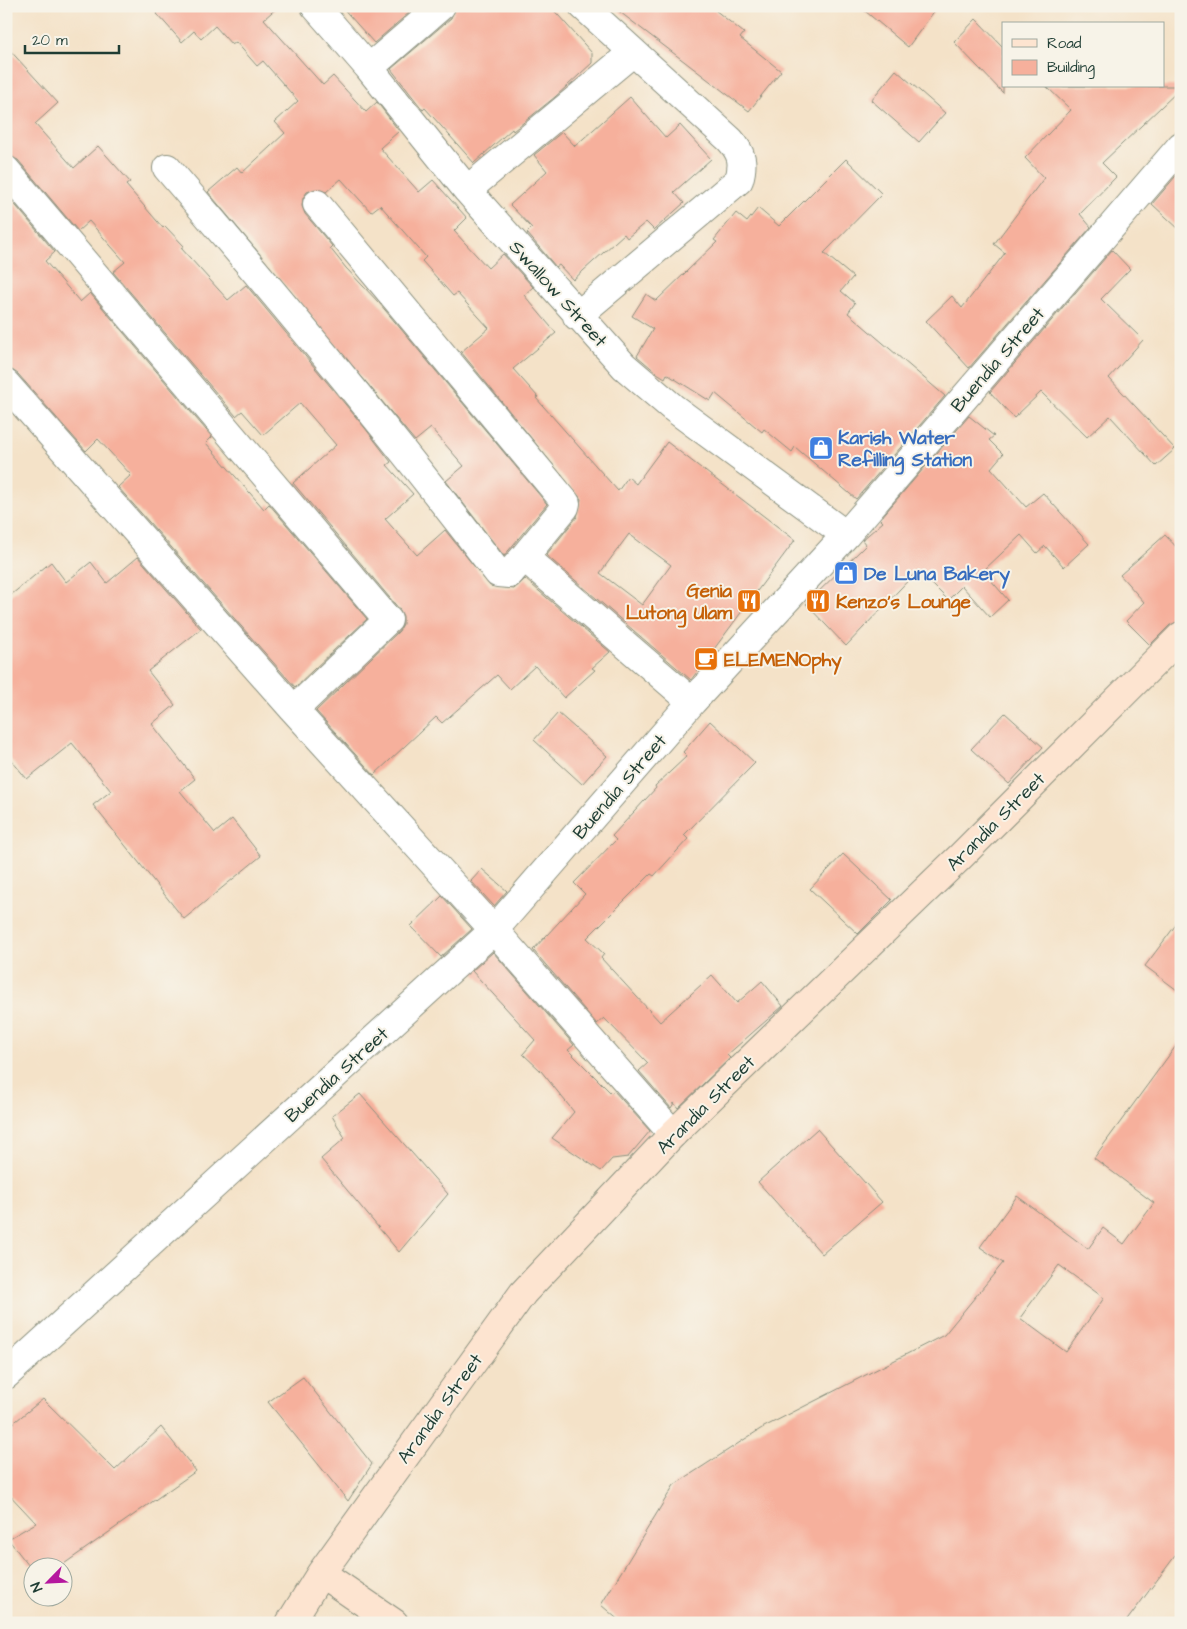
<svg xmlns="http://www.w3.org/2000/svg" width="1187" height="1629" viewBox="0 0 1187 1629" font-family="'Architects Daughter',sans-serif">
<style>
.building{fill:#f6b09c;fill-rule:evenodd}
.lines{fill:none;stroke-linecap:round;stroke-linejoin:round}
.street-casing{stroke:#8a907e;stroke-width:30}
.secondary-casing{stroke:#8a907e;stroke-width:30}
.street{stroke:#fff;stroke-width:28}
.secondary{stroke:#fde4d0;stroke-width:28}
.labels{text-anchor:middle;stroke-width:4;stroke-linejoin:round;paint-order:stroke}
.street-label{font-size:19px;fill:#1f3d34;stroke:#f7f3e8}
.shop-label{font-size:19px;font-weight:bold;fill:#366cbe;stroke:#f7f3e8;text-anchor:start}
.food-label{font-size:19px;font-weight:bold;fill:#c56008;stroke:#f7f3e8;text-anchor:start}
</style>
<rect width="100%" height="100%" fill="#f7f3e8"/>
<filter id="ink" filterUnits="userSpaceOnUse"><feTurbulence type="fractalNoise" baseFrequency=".02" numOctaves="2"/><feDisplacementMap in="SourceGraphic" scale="10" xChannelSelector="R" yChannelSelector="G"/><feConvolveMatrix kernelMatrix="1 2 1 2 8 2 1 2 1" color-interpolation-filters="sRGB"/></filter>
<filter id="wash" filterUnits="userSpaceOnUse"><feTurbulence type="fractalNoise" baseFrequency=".0096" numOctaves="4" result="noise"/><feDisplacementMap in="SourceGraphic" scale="20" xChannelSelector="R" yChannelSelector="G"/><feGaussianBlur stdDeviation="1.12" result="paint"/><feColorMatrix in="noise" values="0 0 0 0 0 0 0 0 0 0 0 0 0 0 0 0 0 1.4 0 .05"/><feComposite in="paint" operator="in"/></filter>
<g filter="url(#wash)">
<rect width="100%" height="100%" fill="#f4e2c8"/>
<g id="blocks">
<path class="building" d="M150,6H279L264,19L323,85L333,76L366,112L377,102L399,131L380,148L419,192L433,180L467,218L454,231L488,268L503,254L533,287L524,295L556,333L513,369L538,397L536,398L618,491L628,477L636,484L667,442L795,540L691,680L546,555L577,517L581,499L461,352L489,328L457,293L453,296L422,261L426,257L380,205L371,212L341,179L326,192L315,189L307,192L303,198L302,206L305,214L332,246L330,248L346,268L380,304L547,504L504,556L446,481L464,466L431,428L415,441L208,192L237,167L242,173L285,133L275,122L298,101L263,61L257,66L236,42L232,45L215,26L201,39L194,31L182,42ZM629,534L671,565L642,605L600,573Z
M341,6H417L374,43Z
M456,6H550L592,53V63L555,97L513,131L512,129L474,163L425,108L423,110L391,69L451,18Z
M612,6H710L744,33L740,38L781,71L749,111Z
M859,6H938L908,47Z
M976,19L1003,47V93L954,42Z
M6,46L58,103L35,124L74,168L98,146L130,182L126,185L163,228L165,226L184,246L181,248L228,300L246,285L365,428L391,462L387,465L413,494L385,519L417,555L445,530L490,586L514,589L525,579L610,652L592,668L595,670L564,698L535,666L510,689L497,675L442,723L436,717L374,775L316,711L399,631L403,624V616L400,610L293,483L336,445L300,403L263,435L242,411L236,416L113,272L125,262L89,221L78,231L18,160L6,155Z
M896,70L945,113L919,142L871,100Z
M1046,86H1181V88L1102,163L1116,177L1080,214L1091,227L969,368L926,321L952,296L962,308L1005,253L994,244L1044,178L1025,158L1071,110Z
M630,97L666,138L680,125L711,159L674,192L684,203L654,230L646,222L627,238L624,234L573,280L559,265L556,267L527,233L532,228L510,205L547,171L534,155L562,132L575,146Z
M846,159L882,194L824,253L853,277L841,291L855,303L848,313L945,396L856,499L795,447L792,452L764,429L762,432L715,393L710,401L667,374L665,378L657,373L637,356L653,329L632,316L646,294L656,301L717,242L714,240L736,213L747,222L758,208L779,226Z
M1181,170V231L1152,204Z
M6,194L55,252L45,261L80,302L90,293L212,437L206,443L264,509L269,504L367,619L295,687L118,487L131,475L98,439L86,451L18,374L6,366Z
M1112,250L1130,269L1101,299L1143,340L1109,378L1175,449L1156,466L1110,416L1087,437L1041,392L1014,418L990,392Z
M969,416L994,436L989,440L1003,454L991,468L1026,507L1043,493L1089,544L1064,567L1045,546L1037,553L1021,535L983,571L1008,600L990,617L962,586L948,600L918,570L846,646L806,604L866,545L862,540L883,522L880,519Z
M1165,535L1181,552V621L1170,625L1150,645L1126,621L1144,602L1120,575Z
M138,557L201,629L148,671L175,705L152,724L195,779L180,791L215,833L232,819L261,856L184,919L93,805L111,791L72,743L27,779L6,754V599L51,562L66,582L91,562L107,583Z
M558,713L607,756L582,784L534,740Z
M1005,713L1043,747L1009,784L971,749Z
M710,721L755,763L684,835L688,839L654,876L651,874L587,938L604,954L601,958L660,1022L712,975L737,1003L762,981L783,1006L727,1055L730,1058L678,1108L674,1103L671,1108L639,1071L648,1063L604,1018L597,1024L533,950L585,894L574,883L616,840L612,836L656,788L655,786L687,756L683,752Z
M843,854L892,900L858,934L810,889Z
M482,869L507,891L494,906L471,881Z
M442,896L472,929L441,957L411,926Z
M1181,918V993L1145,966Z
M493,952L574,1045L568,1050L611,1093L614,1091L650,1131L628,1157L612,1159L601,1171L552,1138L574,1112L541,1071L523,1054L535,1040L472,971Z
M1181,1039V1548L1125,1623H622L601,1605L674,1485L762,1428L944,1335L1003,1263L980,1247L1017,1196L1088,1249L1103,1228L1124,1244L1154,1203L1094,1158ZM1059,1265L1104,1298L1066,1352L1020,1318Z
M360,1094L448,1194L399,1252L321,1159L345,1138L332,1116Z
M817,1129L882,1202L822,1254L758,1182Z
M303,1377L372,1464L348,1501L268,1402Z
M43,1399L115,1470L161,1427L196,1471L61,1566H29L8,1539L36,1523L6,1491V1429Z"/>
</g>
</g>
<g filter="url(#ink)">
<use href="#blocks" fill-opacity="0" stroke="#8a907e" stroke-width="1"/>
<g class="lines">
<defs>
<path id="street" d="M315,6L369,68L467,190L624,366L672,407L846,535
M369,68L441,6
M167,168C281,300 392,434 498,573L509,574L524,557L692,702
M6,170L388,620L294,710
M467,190L632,53
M317,204L566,503L565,507L524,557
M577,316L739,180C744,163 742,153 730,140L583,6
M6,384L294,710L494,930L673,1134
M6,1375L494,930L692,702L846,535L1181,146"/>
<path id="secondary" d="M321,1573L394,1623
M290,1623L321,1573L523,1293L673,1134L961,856L1181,636"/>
</defs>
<use href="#street" class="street-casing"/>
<use href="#secondary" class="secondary-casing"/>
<use href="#street" class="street"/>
<use href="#secondary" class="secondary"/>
</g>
</g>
<defs>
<symbol id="shop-square" viewBox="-11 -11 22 22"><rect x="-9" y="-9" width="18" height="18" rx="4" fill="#3f7fe0" stroke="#f7f3e8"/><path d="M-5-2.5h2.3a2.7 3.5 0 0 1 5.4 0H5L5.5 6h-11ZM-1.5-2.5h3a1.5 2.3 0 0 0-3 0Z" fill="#fff"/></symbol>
<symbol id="restaurant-square" viewBox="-11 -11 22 22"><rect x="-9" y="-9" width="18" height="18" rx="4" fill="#e8710a" stroke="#f7f3e8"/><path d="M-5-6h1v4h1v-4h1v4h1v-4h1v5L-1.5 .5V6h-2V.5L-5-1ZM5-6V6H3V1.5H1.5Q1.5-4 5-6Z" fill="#fff"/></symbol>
<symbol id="cafe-square" viewBox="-11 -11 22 22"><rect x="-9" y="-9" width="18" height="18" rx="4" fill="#e8710a" stroke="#f7f3e8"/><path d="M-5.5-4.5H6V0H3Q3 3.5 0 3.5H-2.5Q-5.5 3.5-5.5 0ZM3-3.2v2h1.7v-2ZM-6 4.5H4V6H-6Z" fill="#fff"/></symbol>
</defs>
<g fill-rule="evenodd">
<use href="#shop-square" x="807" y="434" width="28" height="28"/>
<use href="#shop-square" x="832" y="559" width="28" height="28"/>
<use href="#restaurant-square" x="735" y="587" width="28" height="28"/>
<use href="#restaurant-square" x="804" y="587" width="28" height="28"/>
<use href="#cafe-square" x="692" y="645" width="28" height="28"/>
</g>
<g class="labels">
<g class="street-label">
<text transform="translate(559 293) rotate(48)" y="7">Swallow Street</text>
<text transform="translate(997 359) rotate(-49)" y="7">Buendia Street</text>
<text transform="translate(619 786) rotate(-49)" y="7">Buendia Street</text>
<text transform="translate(995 821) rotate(-45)" y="7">Arandia Street</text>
<text transform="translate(336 1074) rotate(-42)" y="7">Buendia Street</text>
<text transform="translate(705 1104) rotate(-45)" y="7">Arandia Street</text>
<text transform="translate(439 1408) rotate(-54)" y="7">Arandia Street</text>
</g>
<g class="shop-label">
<text x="838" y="444">Karish Water<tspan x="838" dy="22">Refilling Station</tspan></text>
<text x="864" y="580">De Luna Bakery</text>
</g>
<g class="food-label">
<text x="732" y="597" text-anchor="end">Genia<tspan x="732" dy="22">Lutong Ulam</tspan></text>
<text x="836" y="608">Kenzo's Lounge</text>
<text x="724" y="666">ELEMENOphy</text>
</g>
</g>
<rect width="1187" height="1629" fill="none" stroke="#f7f3e8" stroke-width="25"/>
<rect x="1002" y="22" width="162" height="65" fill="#f7f3e8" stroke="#a1aaa0"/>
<rect x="1012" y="39" width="25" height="8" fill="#fde4d0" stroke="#a1aaa0"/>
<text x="1047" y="48" font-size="15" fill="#1f3d34">Road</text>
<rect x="1012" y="60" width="25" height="15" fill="#f6b09c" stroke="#a1aaa0"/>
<text x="1047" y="72" font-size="15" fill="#1f3d34">Building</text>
<g transform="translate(48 1582) rotate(246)"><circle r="24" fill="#f7f3e8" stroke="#a1aaa0"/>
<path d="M0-4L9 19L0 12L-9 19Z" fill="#b5179e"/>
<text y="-8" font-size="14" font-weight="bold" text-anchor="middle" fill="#1f3d34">N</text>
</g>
<path d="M25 45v8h94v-8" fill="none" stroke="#1f3d34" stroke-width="2.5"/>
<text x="32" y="45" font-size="15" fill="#1f3d34" stroke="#f7f3e8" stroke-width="4" paint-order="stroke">20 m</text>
</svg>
